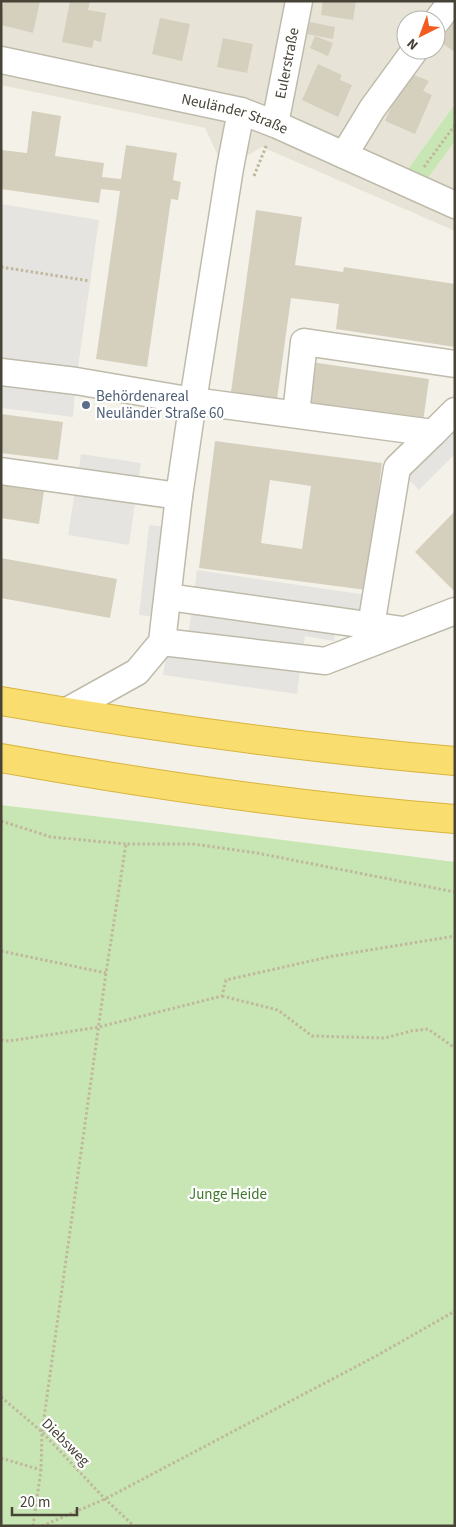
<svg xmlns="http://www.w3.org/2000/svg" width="456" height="1527" viewBox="0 0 456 1527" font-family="'Source Sans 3',sans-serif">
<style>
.residential{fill:#e7e4d7;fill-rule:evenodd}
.green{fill:#c8e6b3}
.parking{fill:#e5e4e0}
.building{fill:#d5cfbe;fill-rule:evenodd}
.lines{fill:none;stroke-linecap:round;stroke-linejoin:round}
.minor-casing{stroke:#bfbbab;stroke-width:29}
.highway-casing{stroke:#d8b43e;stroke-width:30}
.path{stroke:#c0b89d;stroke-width:3;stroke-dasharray:2.5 2.5;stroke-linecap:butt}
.minor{stroke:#fff;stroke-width:26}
.highway{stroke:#f9dd6e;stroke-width:28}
.service-dot{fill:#5c6f8a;stroke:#fff;stroke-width:2}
.labels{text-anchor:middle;stroke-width:4.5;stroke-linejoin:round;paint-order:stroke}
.street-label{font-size:15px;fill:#474337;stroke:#fff}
.service-label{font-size:15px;fill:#4e5e75;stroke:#fff;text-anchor:start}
.park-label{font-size:15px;fill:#3e772c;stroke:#fff}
</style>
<rect width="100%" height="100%" fill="#f4f2e8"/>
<path class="residential" d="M1,1H455V104L409,168L428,178L455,141V231L262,147L239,160L218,156L205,128L1,85ZM406,20H436V50H406Z"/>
<path class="green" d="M455,104V141L428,178L408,169Z
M1,805L152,823L455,862V1526H1Z"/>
<path class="parking" d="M1,204L99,220L76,381L73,417L1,408Z
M455,411V454L419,490L397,468Z
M81,454L141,463L129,545L68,535Z
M149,525L176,528L166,618L139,615Z
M197,570L367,595L364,613L339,609L334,641L305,636L297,694L163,675L168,642L187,644Z"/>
<path class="building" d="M4,1H40L33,33L1,25V15Z
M70,1L90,2L88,10L106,13L101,42L94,40L92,48L62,42Z
M323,1H356L353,20L321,15Z
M455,8V52L440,42L449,29L443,25Z
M160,18L190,24L182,61L152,54Z
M310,22L335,27L333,39L307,34Z
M315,36L333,43L328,56L310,48Z
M223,38L253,44L247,73L217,67Z
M318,64L342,75L340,80L352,85L338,117L302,100Z
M407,72L429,81L423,91L432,95L415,134L385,121Z
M32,111L61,116L55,156L104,163L102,177L121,179L126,145L177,153L173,180L181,182L178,200L171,199L147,367L96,359L120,191L101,189L99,203L1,189V150L27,153Z
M256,210L302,217L295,265L343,272L344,267L455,284V347L336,329L339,304L291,298L277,399L231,392Z
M311,362L429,379L423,422L305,406Z
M1,414L63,422L58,460L1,453Z
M215,441L382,463L366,590L199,568ZM270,480L311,486L302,549L261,543Z
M1,484L44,491L39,524L1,518Z
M455,511V592L415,552Z
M1,558L117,579L110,618L1,598Z"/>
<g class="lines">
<defs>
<g id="minor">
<path d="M436,22L452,1"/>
<path id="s1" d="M1,60L241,111L275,124L455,205"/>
<path id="s2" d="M275,124L299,1"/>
<path d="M344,155L372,109L415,50"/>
<path d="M1,372L76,381L193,401L433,433L455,411"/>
<path d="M296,414L304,342L455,364"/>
<path d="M1,471L179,496"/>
<path d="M168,597L403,630"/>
<path d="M371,626L397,468L433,433"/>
<path d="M162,642L325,661L455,611"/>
<path d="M65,712L137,672L162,642L179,496L193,401L230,168L241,111"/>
</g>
<path id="highway" d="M1,701C151,727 303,748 455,761
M1,758C151,785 303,807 455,819"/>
</defs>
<use href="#minor" class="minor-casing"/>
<use href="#highway" class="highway-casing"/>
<path class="path" d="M424,167L455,125
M254,176L267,144
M1,267L90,281
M1,821L51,837L126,844
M1,951L106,973
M222,996L278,1010L312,1036L385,1038L411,1031L428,1029L455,1048
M1,1040L9,1041L99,1027L222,996L226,980L333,956L455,936
M1,1397L42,1432L105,1499L134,1526
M1,1458L41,1470
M33,1526L41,1470L42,1432L106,973L126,844H193L257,853L455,892
M42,1526L105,1499L378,1355L455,1311"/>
<use href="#minor" class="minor"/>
<use href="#highway" class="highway"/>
</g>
<circle class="service-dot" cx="86" cy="405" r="5"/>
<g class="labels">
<g class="street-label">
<text dy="5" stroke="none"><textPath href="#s2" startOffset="62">Eulerstraße</textPath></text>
<text dy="5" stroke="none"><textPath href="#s1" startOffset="240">Neuländer Straße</textPath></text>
<text transform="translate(66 1442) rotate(45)" y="5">Diebsweg</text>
</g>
<g class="service-label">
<text x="96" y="401">Behördenareal<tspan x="96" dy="17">Neuländer Straße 60</tspan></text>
</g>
<g class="park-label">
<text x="228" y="1199">Junge Heide</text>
</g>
</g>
<rect width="456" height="1527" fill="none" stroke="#474337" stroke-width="5"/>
<g transform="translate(421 35) rotate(222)"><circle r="24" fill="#ffffff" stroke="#b5b4af"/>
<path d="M0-4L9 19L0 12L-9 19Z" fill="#f25c20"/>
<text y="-8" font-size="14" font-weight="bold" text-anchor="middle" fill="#474337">N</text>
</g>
<path d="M12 1507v8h65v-8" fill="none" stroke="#474337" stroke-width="2.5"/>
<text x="20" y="1507" font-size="15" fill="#474337" stroke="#ffffff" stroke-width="4" paint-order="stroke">20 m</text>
</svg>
